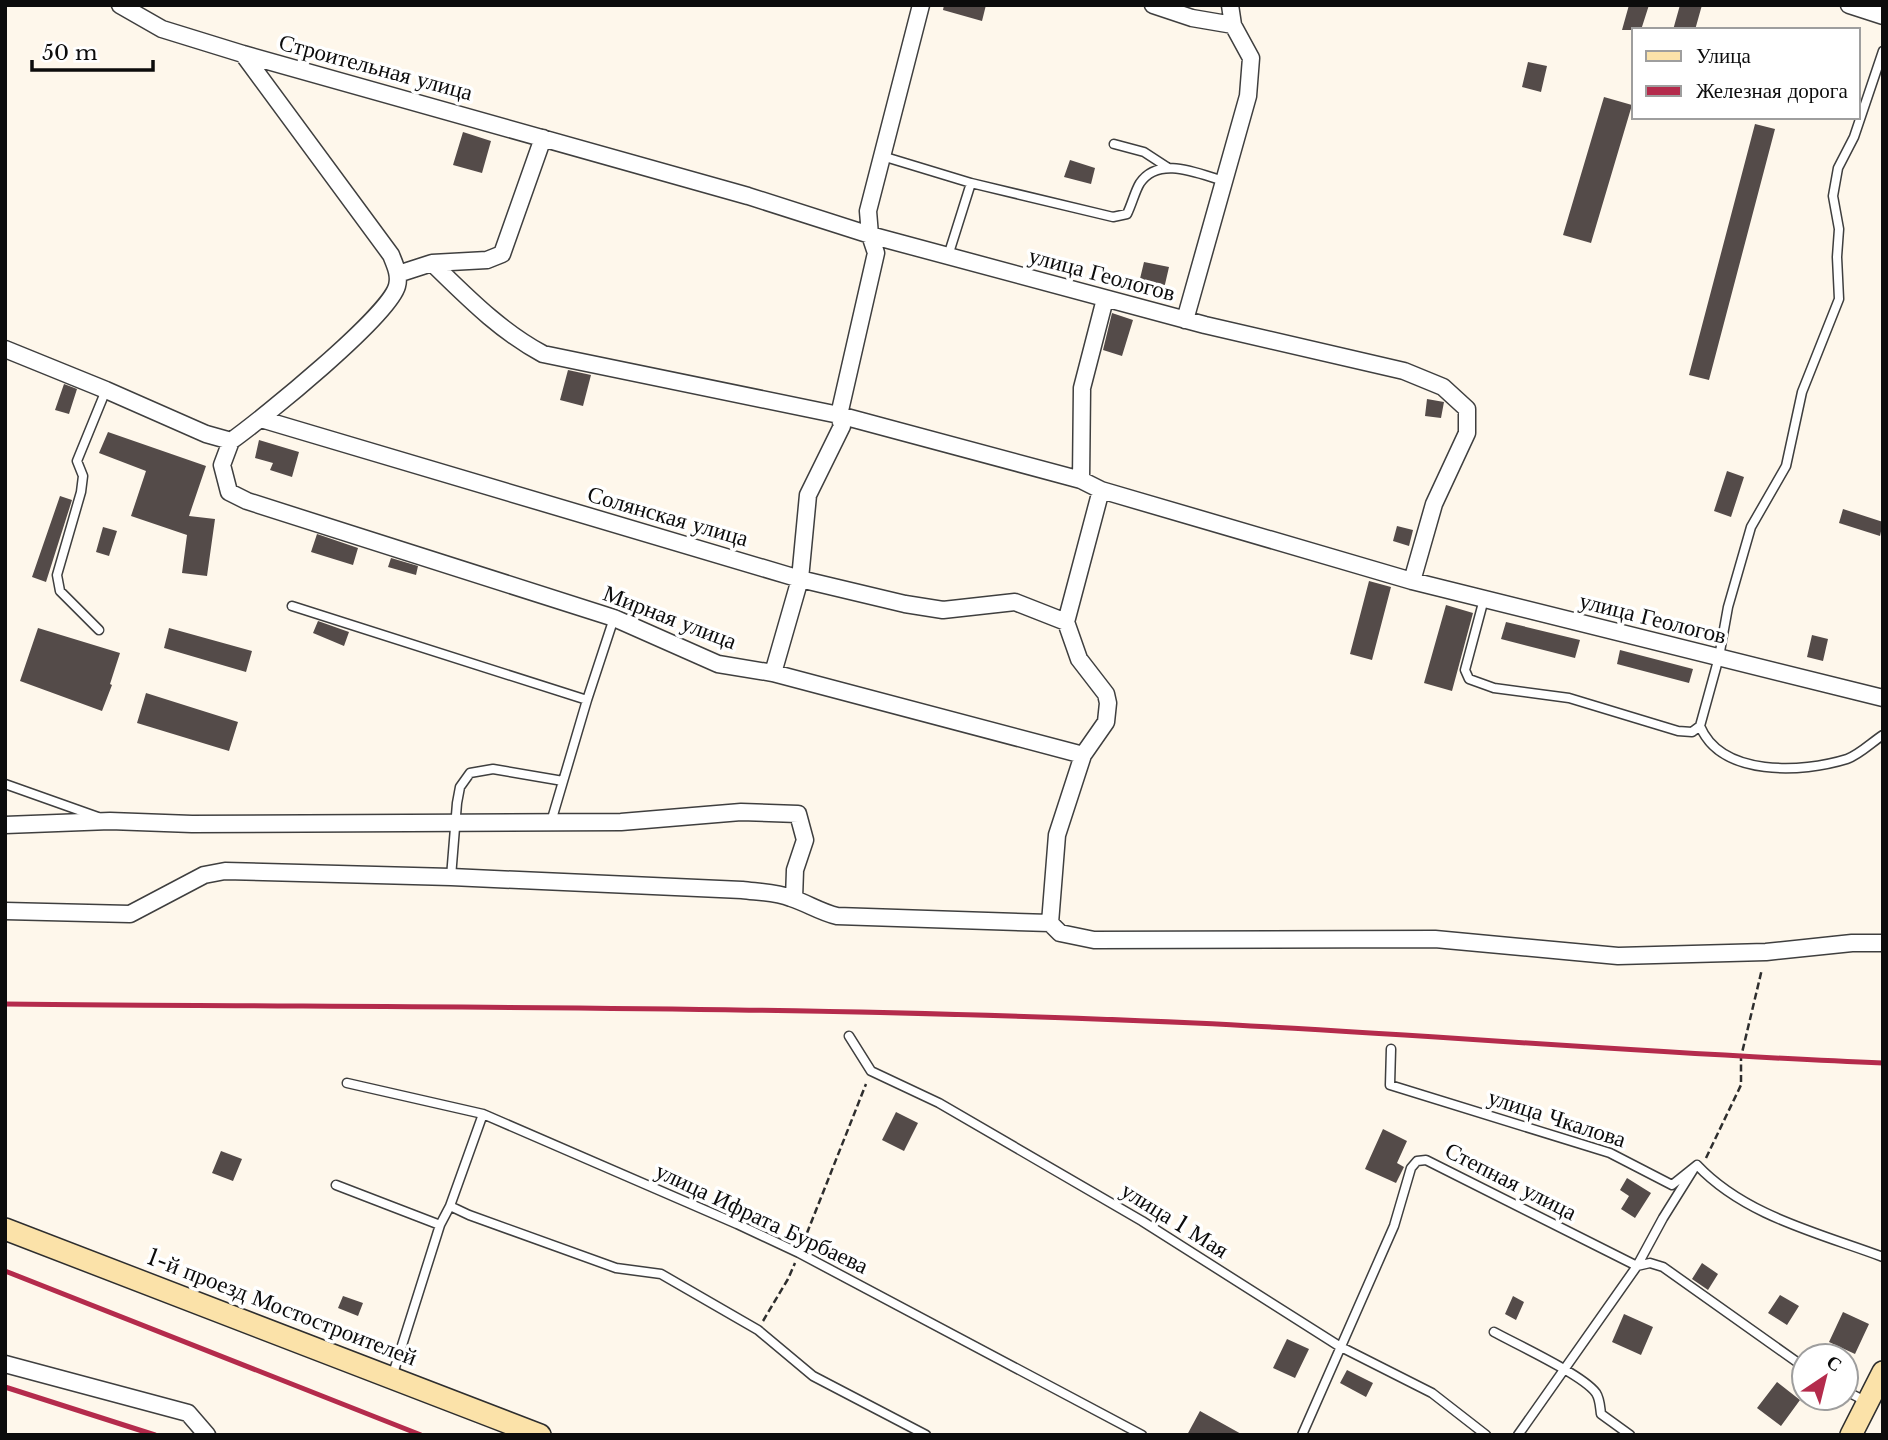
<svg xmlns="http://www.w3.org/2000/svg" width="1888" height="1440" viewBox="0 0 1888 1440" font-family="'Libre Baskerville',serif">
<style>
.building{fill:#544b49}
.lines{fill:none;stroke-linecap:round;stroke-linejoin:round}
.lane-casing{stroke:#3f3f3f;stroke-width:11}
.street-casing{stroke:#3f3f3f;stroke-width:19}
.secondary-casing{stroke:#2e2e2e;stroke-width:24}
.path{stroke:#2e2e2e;stroke-width:2.5;stroke-dasharray:7 3.5;stroke-linecap:butt}
.lane{stroke:#fff;stroke-width:8}
.street{stroke:#fff;stroke-width:16}
.secondary{stroke:#fbe2a9;stroke-width:21}
.rail{stroke:#b42b4c;stroke-width:5}
.labels{text-anchor:middle;stroke-width:7;stroke-linejoin:round;paint-order:stroke}
.street-label{font-size:23px;fill:#0c0c0c;stroke:#fff}
</style>
<rect width="100%" height="100%" fill="#fef7eb"/>
<path class="building" d="M944,5H986L982,21L943,10Z
M1629,5H1649L1641,30H1622Z
M1680,5H1702L1695,30H1673Z
M1528,62L1547,66L1541,92L1522,87Z
M1604,97L1632,105L1591,243L1563,235Z
M1755,124L1775,129L1709,380L1689,375Z
M463,132L491,141L482,173L453,165Z
M1070,160L1095,168L1091,184L1064,177Z
M1144,262L1169,267L1163,293L1138,287Z
M1112,313L1133,320L1122,356L1103,350Z
M568,370L591,375L583,406L560,400Z
M64,384L77,389L69,414L55,410Z
M1427,399L1444,402L1441,418L1425,416Z
M108,432L206,466L189,516L215,519L207,576L182,573L187,535L131,516L146,471L99,453Z
M259,440L299,452L292,477L270,470L273,463L255,458Z
M1727,471L1744,477L1731,517L1714,511Z
M60,496L72,500L46,582L32,577Z
M1843,509L1883,522L1880,536L1839,523Z
M1397,526L1413,530L1409,546L1393,541Z
M103,527L117,531L109,556L96,552Z
M317,534L358,548L353,565L311,552Z
M391,558L418,566L416,575L388,567Z
M1369,581L1391,587L1372,660L1350,654Z
M1446,605L1473,613L1452,691L1424,683Z
M318,621L349,632L344,646L313,633Z
M1506,622L1580,640L1575,658L1501,639Z
M38,628L120,653L110,684L112,685L102,711L20,681Z
M169,628L252,651L246,672L164,648Z
M1812,635L1828,639L1823,661L1807,657Z
M1620,650L1693,669L1689,683L1617,664Z
M146,693L238,722L229,751L137,723Z
M896,1112L918,1123L904,1151L882,1140Z
M1383,1129L1407,1141L1397,1163L1404,1167L1396,1183L1365,1169Z
M221,1151L242,1159L233,1181L212,1173Z
M1627,1178L1651,1193L1635,1218L1621,1209L1629,1196L1620,1190Z
M1702,1263L1718,1274L1708,1290L1692,1279Z
M1780,1295L1799,1306L1787,1325L1768,1313Z
M343,1296L363,1303L358,1316L338,1308Z
M1513,1296L1524,1302L1516,1320L1505,1314Z
M1843,1312L1869,1324L1855,1354L1829,1342Z
M1624,1314L1653,1327L1641,1355L1612,1342Z
M1287,1339L1309,1349L1295,1378L1273,1368Z
M1347,1370L1373,1383L1366,1397L1340,1383Z
M1777,1382L1800,1400L1781,1426L1757,1408Z
M1200,1411L1243,1435H1187Z"/>
<g class="lines">
<defs>
<path id="lane" d="M1114,144L1144,152L1167,167
M882,156L971,183L1113,217L1127,214C1132,204 1135,191 1140,183C1159,155 1199,174 1224,181
M948,256L971,183
M1484,599L1465,670L1469,679L1494,688L1569,698L1678,731L1692,732L1700,726L1719,657L1728,607L1751,527L1786,466L1802,392L1839,299L1837,257L1839,229L1833,196L1838,168L1854,137L1883,51
M292,606L587,700
M99,630L60,591L57,575L81,492L83,476L77,461L106,390
M1700,726C1721,777 1802,773 1847,759C1859,755 1872,742 1883,735
M5,784L98,817
M551,822L587,700L614,618
M451,877L457,803L460,787L470,773L493,769L563,781
M849,1036L871,1071L939,1103L1142,1221L1339,1346L1432,1393L1486,1435
M1391,1049L1390,1085L1610,1153L1672,1185L1697,1165C1745,1216 1819,1233 1883,1257
M347,1083L483,1114L737,1224L799,1253L1142,1435
M483,1114L450,1206L469,1215L616,1268L661,1274L758,1330L813,1376L926,1435
M336,1185L440,1225
M1494,1332C1516,1344 1583,1375 1596,1393C1600,1399 1600,1407 1601,1414L1630,1435
M392,1377L440,1225L450,1206
M1846,1391L1865,1401
M1302,1435L1394,1226L1411,1168L1417,1161L1426,1160L1637,1266L1650,1263L1663,1267L1804,1367
M1518,1435L1637,1266L1663,1218L1693,1170"/>
<path id="street" d="M120,5L162,29L243,54L748,196L870,235L1205,325L1404,371L1443,387L1467,409V433L1434,504L1412,581
M1153,5L1192,18L1233,25
M1849,5L1883,16
M432,263C467,297 500,331 543,354L839,415L1081,480L1101,490L1412,581L1883,698
M398,274L432,263L487,260L502,254L543,138
M1185,320L1248,96L1251,58L1233,25L1230,5
M5,349L106,390L206,434L231,441C262,419 389,316 397,286C400,275 395,265 391,255L243,54
M261,419L800,579L905,604L943,610L1015,602L1066,622
M231,441L222,465L229,492L247,501L614,618L718,664L773,673L1083,755
M1081,480L1082,388L1105,299
M773,673L800,579L808,495L842,426L839,415L876,253L870,235L868,211L921,5
M5,825L110,821L192,824L621,822L741,812L798,814L805,840L795,870L794,899
M5,911L130,914L204,875L225,871L451,877L742,890C758,892 775,892 791,898C807,903 820,912 837,916L1050,923L1060,933L1094,940L1435,939L1618,956L1766,952L1852,943H1883
M1050,923L1057,835L1083,755L1106,722L1108,703L1106,694L1079,659L1066,622L1101,490
M5,1364L188,1413L207,1435"/>
<path id="secondary" d="M5,1229L540,1435
M1851,1435L1883,1372"/>
</defs>
<use href="#lane" class="lane-casing"/>
<use href="#street" class="street-casing"/>
<use href="#secondary" class="secondary-casing"/>
<path class="path" d="M1706,1158L1741,1085V1057L1762,969
M803,1243L866,1084
M763,1321L788,1279L795,1263"/>
<use href="#lane" class="lane"/>
<use href="#street" class="street"/>
<use href="#secondary" class="secondary"/>
<path class="rail" d="M5,1004C402,1008 799,1005 1195,1023C1424,1034 1653,1054 1883,1063
M5,1271L421,1435
M5,1387L155,1435"/>
</g>
<g class="labels">
<g class="street-label">
<text transform="translate(376 67) rotate(15)" y="8">Строительная улица</text>
<text transform="translate(1102 274) rotate(15)" y="8">улица Геологов</text>
<text transform="translate(668 516) rotate(16)" y="8">Солянская улица</text>
<text transform="translate(670 617) rotate(21)" y="8">Мирная улица</text>
<text transform="translate(1653 618) rotate(14)" y="8">улица Геологов</text>
<text transform="translate(1557 1118) rotate(18)" y="8">улица Чкалова</text>
<text transform="translate(1511 1181) rotate(27)" y="8">Степная улица</text>
<text transform="translate(762 1218) rotate(25)" y="8">улица Ифрата Бурбаева</text>
<text transform="translate(1175 1220) rotate(32)" y="8">улица 1 Мая</text>
<text transform="translate(282 1307) rotate(21)" y="8">1-й проезд Мостостроителей</text>
</g>
</g>
<rect width="1888" height="1440" fill="none" stroke="#0c0c0c" stroke-width="14"/>
<rect x="1632" y="28" width="228" height="91" fill="#ffffff" stroke="#9e9e9e" stroke-width="2"/>
<rect x="1646" y="51" width="35" height="10" fill="#fbe2a9" stroke="#9e9e9e" stroke-width="2"/>
<text x="1696" y="63" font-size="21" fill="#0c0c0c">Улица</text>
<rect x="1646" y="86" width="35" height="10" fill="#b42b4c" stroke="#9e9e9e" stroke-width="2"/>
<text x="1696" y="98" font-size="21" fill="#0c0c0c">Железная дорога</text>
<g transform="translate(1825 1377) rotate(35)"><circle r="33" fill="#ffffff" stroke="#9e9e9e" stroke-width="2"/>
<path d="M0-5L12 26L0 18L-12 26Z" fill="#b42b4c"/>
<text y="-10" font-size="19" font-weight="bold" text-anchor="middle" fill="#0c0c0c">С</text>
</g>
<path d="M32 60v10h121v-10" fill="none" stroke="#0c0c0c" stroke-width="3.5"/>
<text x="42" y="60" font-size="21" fill="#0c0c0c" stroke="#ffffff" stroke-width="5" paint-order="stroke">50 m</text>
</svg>
